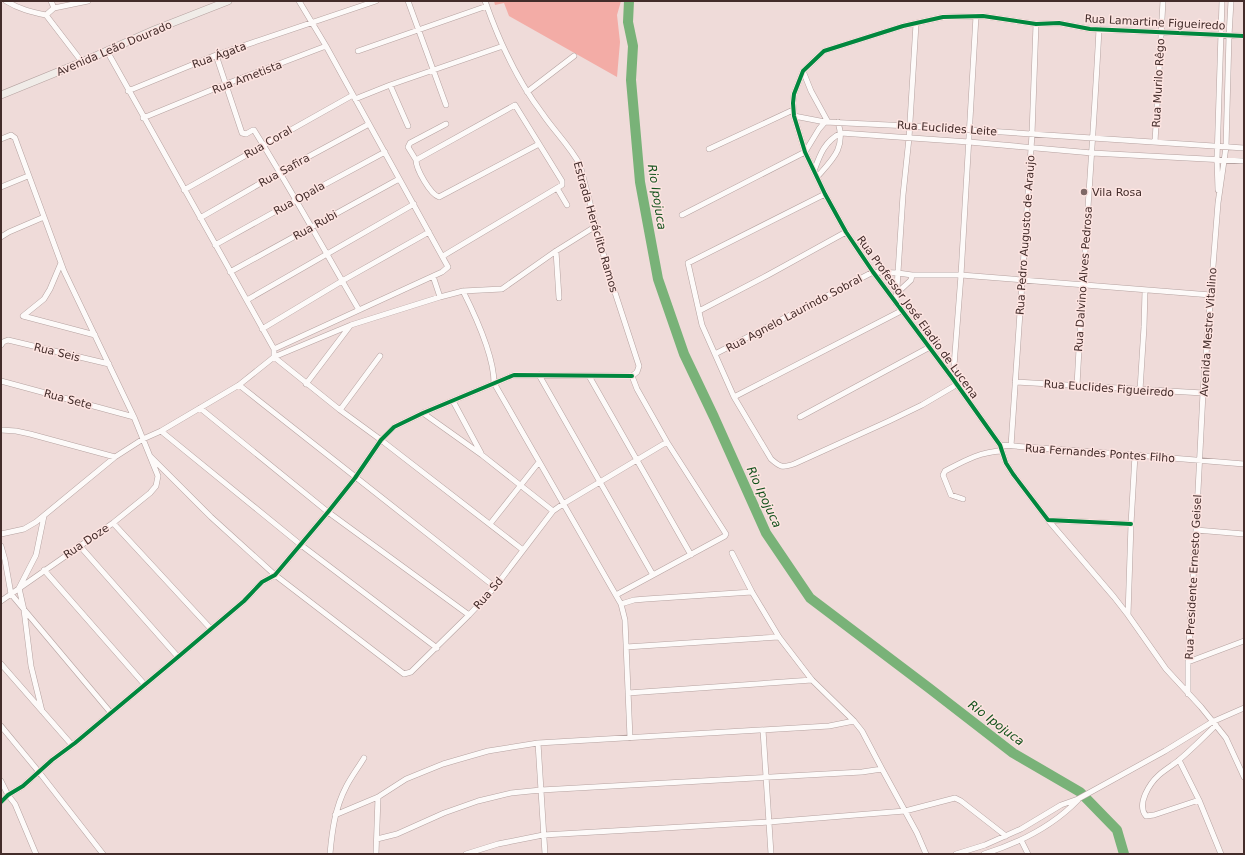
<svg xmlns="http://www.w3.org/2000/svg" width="1245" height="855" viewBox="0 0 1245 855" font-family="'DejaVu Sans',sans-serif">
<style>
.green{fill:#f3aca6}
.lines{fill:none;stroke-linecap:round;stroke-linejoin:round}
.river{stroke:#79b278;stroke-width:10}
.minor-casing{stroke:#b5a2a0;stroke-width:6}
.secondary-casing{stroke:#b5a2a0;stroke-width:8}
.minor{stroke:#fdfaf9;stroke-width:5}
.secondary{stroke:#f0ece8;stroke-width:7}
.cycleway-casing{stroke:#fde4e1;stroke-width:6}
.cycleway{stroke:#00873e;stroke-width:4}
.poi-dot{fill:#7f6967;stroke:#fde4e1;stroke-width:1.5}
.labels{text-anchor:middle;stroke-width:3;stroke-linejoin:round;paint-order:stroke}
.street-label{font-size:11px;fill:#432c2a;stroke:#fde4e1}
.poi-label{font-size:11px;fill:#432c2a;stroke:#fde4e1;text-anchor:start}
.water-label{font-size:12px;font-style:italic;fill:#13521c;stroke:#fde4e1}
</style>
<rect width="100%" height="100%" fill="#efdbd9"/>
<path class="green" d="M494,1H621L617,15L620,42L617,77L509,16L504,3L495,5Z"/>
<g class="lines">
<path class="river" d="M629,1L628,22L633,46L631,80L640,182L658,279L684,354L714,417L766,533L810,598L929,688L1013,753L1080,792L1117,830L1124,854"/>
<defs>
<path id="minor" d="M6,1C19,9 31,12 46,15
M51,1L54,8
M408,1L446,105
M485,1C499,41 516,79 542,113C554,131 570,146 580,165L607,268L639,366L637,372L632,376
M54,8L46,15L82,62
M54,8L88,1
M358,51L487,6
M216,55L242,133L246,134L253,130H254C291,189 324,250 359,310
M803,71L811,91L828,122
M390,85L408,126
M128,91L216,55L376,1
M527,92L574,56
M355,99L390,85L503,46
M794,116L825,122
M143,118L226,84L326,46L299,1
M1,139L11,135L15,138L64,271L134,417L158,476L156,486L150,493L113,523L1,601
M1155,142L1163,1
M709,149L793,110
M416,160L408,147L410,143L446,124
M814,171C820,154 825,141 841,133L969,142L1092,153L1244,161
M817,177C833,159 846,148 838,122
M1,187L28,176
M557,188L567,205
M184,190L353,95
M1218,190L1217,159L1222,1
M825,194L688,263L702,325L734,397L771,459C780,467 782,468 794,464L889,421L922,405L956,385
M682,215L805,152L819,129L825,122L910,126L1244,148
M200,218L280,172L369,124
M1,237L9,232L44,217
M215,245L296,200L385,152
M556,251L559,298
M443,256L562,185V181L515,105L416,160C416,169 430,194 439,197L539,144
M61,263L50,289L44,299L23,316L95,335
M230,272L399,179
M433,276L440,297
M463,291C475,315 494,357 494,383L621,604L625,620L630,738
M897,293L911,280L912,275
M247,300L414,204
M896,303L903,195L909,138L916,24
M699,311L768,275L846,232
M262,329L342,281L429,232
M1,345L3,342L8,340L109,364
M274,349L442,272L448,267L326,46
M715,354L873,272L898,273L912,275H961L1211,295
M539,375L653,575
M589,376L691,555
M953,379L961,275L976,16
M1,381L134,417
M1015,382L1203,393
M306,384L350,326
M239,385L495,587
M1077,386C1083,267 1093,148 1099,29
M1140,390L1144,327L1145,291
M734,397L901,311
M453,401L481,453
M200,408L328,512L469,615
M340,410L380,356
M423,413L482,455L553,511
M800,417L928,348
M1,430L16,431L30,434L115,457
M161,431L301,545L437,648
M1000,445L1135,455L1244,464
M1011,446L1032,134L1036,24
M1135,455L1131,524L1128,615L1166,669L1201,707L1226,738L1244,777
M150,456L211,517L275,575L404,674L411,672L469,615L495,587L553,511L563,504L667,442
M963,499L951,495L943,475L945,471C964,461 979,452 1002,451
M1048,520L1114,597L1128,615
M113,523L211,629
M490,524L539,462
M1131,524L1048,520L1013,474L1006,463L1000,445L953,379L873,272L846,232L825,194L805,152L794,116L793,103L794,94L803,71L824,51L903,26L943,17L983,16L1036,24L1059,23L1090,29L1244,36
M1196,530L1244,534
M1,534L24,529L36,522L115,457L143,439L161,431L239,385L274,357V349L107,51
M79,545L178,657
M1,546L5,560L11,594L111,713
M523,550L381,440L340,410L274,357L351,325L440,297L463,291L502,289L556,251L596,226
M732,553L752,592L779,637L812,680L854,721L862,731L882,769L917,833L926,854
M44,570L145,685
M616,595L725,536L726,534L667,442L637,389L632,376
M621,604L634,600L646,599L752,592
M626,647L779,637
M1188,662L1244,641
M1,664L72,745
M628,693L812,680
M1188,694V662L1196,530L1203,393L1218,203L1226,147L1229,36L1231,1
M42,711L31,666L24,610L19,588L36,555L44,516
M1,726L39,772L103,854
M763,730L771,854
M538,743L545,854
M1179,760L1199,800L1221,854
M1,781L8,795L15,804L36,854
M1199,800L1154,815L1146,816C1136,804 1150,783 1159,775C1166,769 1173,765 1179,760C1192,749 1204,737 1216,725
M1,802L8,795L23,786L52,760L75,743L178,657L244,601L262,582L275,575L328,512L355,478L381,440L394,427L423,413L514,375L632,376
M335,815L378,797L406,779L443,764L488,751L538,743L829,726L854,721
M377,839L397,834L444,813L478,801L511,793L541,790L862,772L882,769
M1021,840L1028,854
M330,854C332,831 335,808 346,787C351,777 358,768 364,758
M376,854L378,797
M466,854L498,844L543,835L769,822L905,811L955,798L961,801L1006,836
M956,854L985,845L1021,829L1061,805L1078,799L1165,751L1212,722L1244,708
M984,854C1019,843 1052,827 1078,800"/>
<path id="secondary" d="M1,95L82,62L154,30L228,1"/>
</defs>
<use href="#minor" class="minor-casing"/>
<use href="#secondary" class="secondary-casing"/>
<use href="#minor" class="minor"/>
<use href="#secondary" class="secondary"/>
<defs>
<path id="cycleway" d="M1131,524L1048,520L1013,474L1006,463L1000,445L953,379L873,272L846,232L825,194L805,152L794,116L793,103L794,94L803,71L824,51L903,26L943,17L983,16L1036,24L1059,23L1090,29L1244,36
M1,802L8,795L23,786L52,760L75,743L178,657L244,601L262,582L275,575L328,512L355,478L381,440L394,427L423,413L514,375L632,376"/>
</defs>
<use href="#cycleway" class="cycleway-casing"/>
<use href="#cycleway" class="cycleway"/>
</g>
<circle class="poi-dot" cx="1084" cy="192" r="4"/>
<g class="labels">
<g class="street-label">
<text transform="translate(1155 22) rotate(3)" y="4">Rua Lamartine Figueiredo</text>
<text transform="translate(114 48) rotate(-23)" y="4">Avenida Leão Dourado</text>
<text transform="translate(219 55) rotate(-20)" y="4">Rua Ágata</text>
<text transform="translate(247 77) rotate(-21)" y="4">Rua Ametista</text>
<text transform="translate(1158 83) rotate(-87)" y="4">Rua Murilo Rêgo</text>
<text transform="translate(947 128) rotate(4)" y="4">Rua Euclides Leite</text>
<text transform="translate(268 142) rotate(-30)" y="4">Rua Coral</text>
<text transform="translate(284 170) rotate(-29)" y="4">Rua Safira</text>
<text transform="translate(299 198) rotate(-29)" y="4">Rua Opala</text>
<text transform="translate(315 225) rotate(-29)" y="4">Rua Rubi</text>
<text transform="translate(596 227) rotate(74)" y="4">Estrada Heráclito Ramos</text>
<text transform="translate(1025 235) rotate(-86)" y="4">Rua Pedro Augusto de Araujo</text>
<text transform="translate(1083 279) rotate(-86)" y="4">Rua Dalvino Alves Pedrosa</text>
<text transform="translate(794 313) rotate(-28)" y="4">Rua Agnelo Laurindo Sobral</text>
<text transform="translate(918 317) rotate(54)" y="4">Rua Professor José Eladio de Lucena</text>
<text transform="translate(1208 332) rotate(-86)" y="4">Avenida Mestre Vitalino</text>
<text transform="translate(57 352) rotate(14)" y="4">Rua Seis</text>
<text transform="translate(1109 388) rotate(4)" y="4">Rua Euclides Figueiredo</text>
<text transform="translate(68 399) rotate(15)" y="4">Rua Sete</text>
<text transform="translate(1100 453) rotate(4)" y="4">Rua Fernandes Pontes Filho</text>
<text transform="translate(86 541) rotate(-34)" y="4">Rua Doze</text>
<text transform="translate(1193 577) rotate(-87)" y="4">Rua Presidente Ernesto Geisel</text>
<text transform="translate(488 593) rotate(-49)" y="4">Rua Sd</text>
</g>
<g class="poi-label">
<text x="1092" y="196">Vila Rosa</text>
</g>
<g class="water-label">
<text transform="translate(657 197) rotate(81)" y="4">Rio Ipojuca</text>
<text transform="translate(764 497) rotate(65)" y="4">Rio Ipojuca</text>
<text transform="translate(996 723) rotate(37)" y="4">Rio Ipojuca</text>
</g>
</g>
<rect width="1245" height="855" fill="none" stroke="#432c2a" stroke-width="4"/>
</svg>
